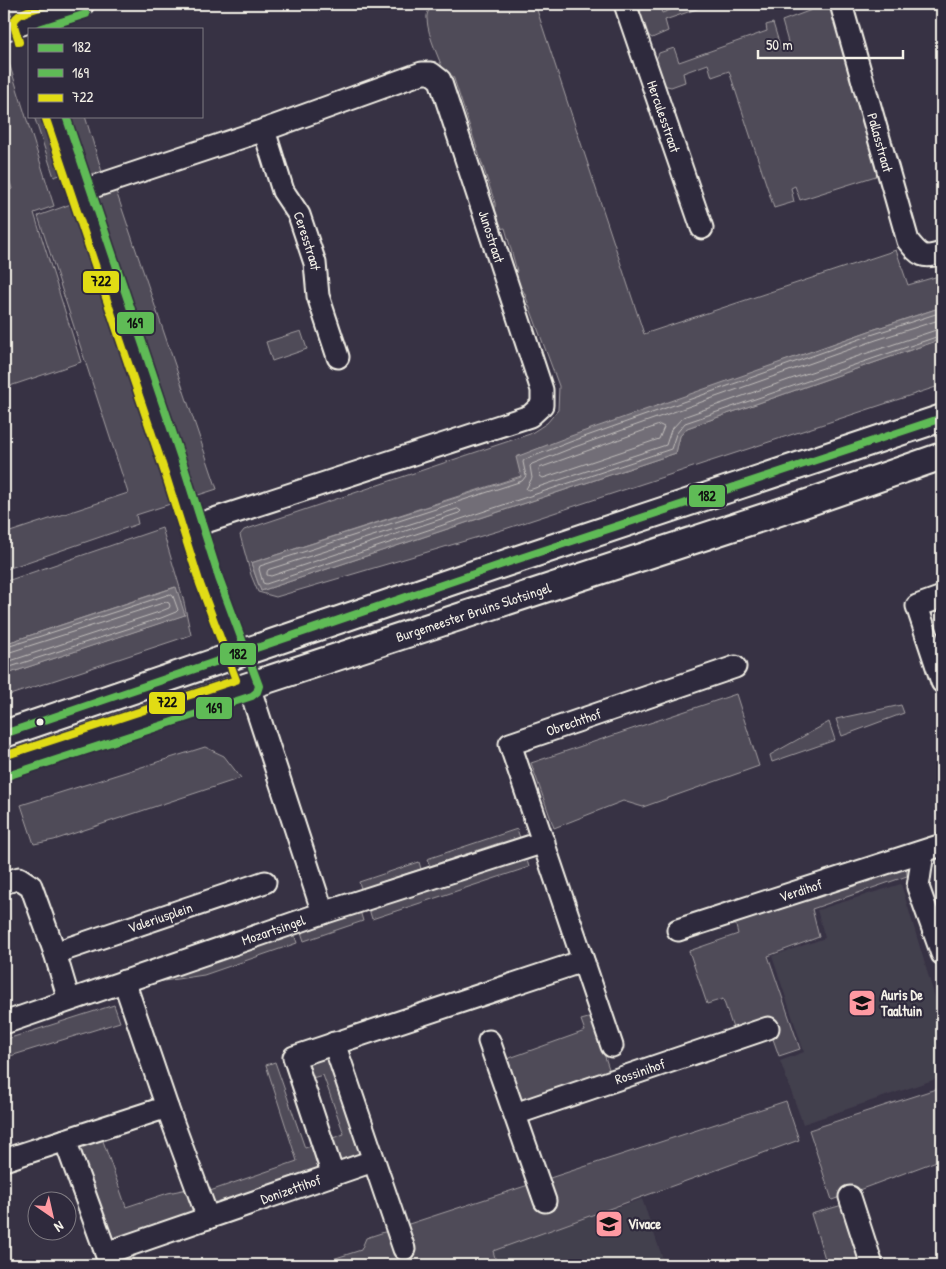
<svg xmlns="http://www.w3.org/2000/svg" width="946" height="1269" viewBox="0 0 946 1269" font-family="'Patrick Hand',sans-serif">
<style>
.built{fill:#433f4e}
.green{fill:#504b59;stroke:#a29ea0}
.water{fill:#726e77;stroke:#a6a2a4}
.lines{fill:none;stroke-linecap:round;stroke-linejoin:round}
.shore{stroke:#c0bdbb;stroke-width:1}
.minor-casing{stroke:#f4f1e8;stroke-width:25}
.major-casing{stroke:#f4f1e8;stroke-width:30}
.minor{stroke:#2f2a3d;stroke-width:21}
.major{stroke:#2f2a3d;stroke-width:26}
.bus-1-casing{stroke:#2f2a3d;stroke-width:11}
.bus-2-casing{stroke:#2f2a3d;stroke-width:11}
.bus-3-casing{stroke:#2f2a3d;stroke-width:11}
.bus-1{stroke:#5fbb56;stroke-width:8}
.bus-2{stroke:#5fbb56;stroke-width:8}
.bus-3{stroke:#e1dc14;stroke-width:8}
.bus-dot{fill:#f4f1e8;stroke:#2f2a3d;stroke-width:2}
.labels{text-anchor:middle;stroke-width:4.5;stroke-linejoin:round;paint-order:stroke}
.street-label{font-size:14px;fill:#f4f1e8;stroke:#2f2a3d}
.poi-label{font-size:14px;font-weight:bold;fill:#f4f1e8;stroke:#2f2a3d;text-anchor:start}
.line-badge{stroke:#2f2a3d;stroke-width:2}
.pale-badge-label{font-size:14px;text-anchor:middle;font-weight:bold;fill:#111}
</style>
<rect width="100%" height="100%" fill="#373244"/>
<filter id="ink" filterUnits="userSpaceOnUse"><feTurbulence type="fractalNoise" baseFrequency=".02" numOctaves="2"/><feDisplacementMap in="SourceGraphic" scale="10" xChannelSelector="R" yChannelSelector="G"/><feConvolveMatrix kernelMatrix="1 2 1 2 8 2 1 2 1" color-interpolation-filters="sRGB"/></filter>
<g filter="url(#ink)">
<path class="built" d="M901,884L942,1021V1077L803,1124L780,1061L804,1052L772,956L825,938L817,910Z
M642,1199L665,1265H497L492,1249Z"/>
<path class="green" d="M18,4H46L48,9L4,20V9Z
M432,4H535L644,334L896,250L908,285L942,275V307L872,330L517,457L521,476L251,563L261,591L676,453L680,436L687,428L942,339V385L505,529L276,597L258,592L251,575L240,535L244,530L530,434L547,423L558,410L559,386L524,292L511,273L517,271L505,228L499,229L495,220V203L453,76L446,78C440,59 428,38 427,19C426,14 430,8 432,4Z
M648,4H659L662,13L688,4H711L665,20L668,31L652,38C640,29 638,19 642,6Z
M814,4H832L882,174L800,200L795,186L791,188L794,202L774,208L729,71L712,77L708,64L683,73L685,82L671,87L663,85L655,62L659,53L674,48L679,62L767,31L766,25L773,23L781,49L789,46L782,21L814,9Z
M9,63L54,206L34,213L81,362L4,388V192L12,189L4,163V64Z
M34,116H43L63,174L54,177Z
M64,116H85L102,172L83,175Z
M115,188L217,489L136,515L138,524L4,570V534L128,493L38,216Z
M301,331L307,349L272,361L266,342Z
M162,528L183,598L191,635L4,697V675L184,615L175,587L4,644V582Z
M736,694L759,766L643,807L623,801L554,828L531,763Z
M901,705L904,713L842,736L836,719Z
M829,722L835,740L772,762L770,755Z
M205,747L224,756L241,778L54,840L34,844L21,805Z
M517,829L521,841L505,848L502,842L430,866L427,859Z
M526,857L529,867L372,919L369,909Z
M419,862L421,869L378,883L380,889L363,895L359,882Z
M906,864L907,876L812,909L819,937L768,956L800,1049L779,1056L767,1022L735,1034L723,999L707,1004L689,951L738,934L735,922Z
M360,911L363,921L304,941L301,932Z
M294,934L297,943L204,975L157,982Z
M114,1005L120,1022L4,1058V1040Z
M592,1017L611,1075L519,1104L504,1060L585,1031L581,1020Z
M335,1054L369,1157L211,1208L207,1192L297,1161L266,1065L275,1062L305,1148L344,1134L323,1075L312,1078L307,1064Z
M942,1087V1159L832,1200L809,1130Z
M786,1101L799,1140L493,1251L497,1265H314L361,1250L366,1238Z
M102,1138L126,1207L168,1193L187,1189L196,1214L127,1239L135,1265H118L76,1146Z
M846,1204L866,1260L850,1265H827L811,1214Z"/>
<path class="water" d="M942,307V339L687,428L680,436L676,453L261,591L251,563L521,477L516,457L568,437L872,330Z
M176,587L185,615L4,675V644Z"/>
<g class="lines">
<path class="shore" d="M942,312L874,334L570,442L524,460L523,462L526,476L522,481L260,566L259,569L263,583L266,584L671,449L676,434L685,423L942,335
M942,319L876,340L572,448L532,464L530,466L532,478L526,489L529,490L666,445L671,430L683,417L808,373L942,328
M660,425L664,427L659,439L543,478L540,476L539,470L540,468Z
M458,509L461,511L459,513L271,576L267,575V572L268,570Z
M4,648L170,594L173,596L178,610L176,612L161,618L4,669
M4,654L166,602L169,603L170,606L169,608L159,612L4,663"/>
<defs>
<g id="minor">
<path id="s1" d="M625,4L702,228"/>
<path id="s2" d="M841,4L908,241C920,256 923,259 942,253"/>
<path d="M4,30L83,4"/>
<path d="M55,116L175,470L210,581L237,655"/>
<path id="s3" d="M264,130L283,191L299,215L315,263L318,296L338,357"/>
<path id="s4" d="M81,191L264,130L422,73H431L440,80L542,390V405L530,416L193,526"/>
<path d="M942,597L917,606L942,682"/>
<path d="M249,686L323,913"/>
<path d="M923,852L918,887L942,954"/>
<path d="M4,883L19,878L31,886L55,953L69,1000"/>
<path id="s5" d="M678,930L942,845"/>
<path id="s6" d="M55,953L265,882"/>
<path d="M124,981L167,1107L208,1218"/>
<path id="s7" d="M4,1023L323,913L544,842"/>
<path d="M489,1041L545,1201"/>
<path d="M334,1043L404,1249"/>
<path id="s8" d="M612,1046L510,744L735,667"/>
<path id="s9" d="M515,1114L768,1028"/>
<path d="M65,1140L106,1253"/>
<path d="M4,1160L167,1107"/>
<path d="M333,1175L294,1057L583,961"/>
<path d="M850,1197L872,1265"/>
<path id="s10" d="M110,1265L106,1253L373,1161"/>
</g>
<g id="major">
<path d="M4,734L500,565L942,418"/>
<path id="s11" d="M4,766L807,503L942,456"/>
</g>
</defs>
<use href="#minor" class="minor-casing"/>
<use href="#major" class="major-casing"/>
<use href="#minor" class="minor"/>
<use href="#major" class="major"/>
<defs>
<path id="bus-1" d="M4,734L500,565L942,418"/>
<path id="bus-2" d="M39,29L86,14
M7,776L252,696L257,692L259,686L219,578L184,467L66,116"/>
<path id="bus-3" d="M19,42C18,36 14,29 14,23C14,12 42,7 51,4
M4,756L236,680L200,584L165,473L46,119"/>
</defs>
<use href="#bus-1" class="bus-1-casing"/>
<use href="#bus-2" class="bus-2-casing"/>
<use href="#bus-3" class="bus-3-casing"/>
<use href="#bus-1" class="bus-1"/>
<use href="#bus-2" class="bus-2"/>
<use href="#bus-3" class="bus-3"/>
</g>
</g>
<defs>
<symbol id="school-square" viewBox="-11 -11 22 22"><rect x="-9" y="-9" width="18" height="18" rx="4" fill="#ff9aa2" stroke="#2f2a3d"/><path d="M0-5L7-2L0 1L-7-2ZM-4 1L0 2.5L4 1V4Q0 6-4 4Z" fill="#111"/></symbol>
</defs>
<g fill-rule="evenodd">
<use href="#school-square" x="846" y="987" width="32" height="32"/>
<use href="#school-square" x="593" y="1208" width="32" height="32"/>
</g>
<circle class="bus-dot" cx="40" cy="722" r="4.5"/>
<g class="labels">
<g class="street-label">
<text dy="5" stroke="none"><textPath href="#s1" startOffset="119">Herculesstraat</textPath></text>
<text dy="5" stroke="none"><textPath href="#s2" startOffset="144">Pallasstraat</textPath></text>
<text dy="5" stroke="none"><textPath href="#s4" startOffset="546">Junostraat</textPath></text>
<text dy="5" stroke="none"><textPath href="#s3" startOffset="120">Ceresstraat</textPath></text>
<text dy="5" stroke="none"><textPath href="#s11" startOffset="494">Burgemeester Bruins Slotsingel</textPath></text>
<text dy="5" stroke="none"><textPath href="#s8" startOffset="386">Obrechthof</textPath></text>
<text dy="5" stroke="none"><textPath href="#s5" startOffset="129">Verdihof</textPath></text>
<text dy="5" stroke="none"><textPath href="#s6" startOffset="111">Valeriusplein</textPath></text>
<text dy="5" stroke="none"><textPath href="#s7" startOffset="285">Mozartsingel</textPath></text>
<text dy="5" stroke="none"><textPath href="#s9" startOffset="132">Rossinihof</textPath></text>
<text dy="5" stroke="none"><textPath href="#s10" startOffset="208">Donizettihof</textPath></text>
</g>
<g class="poi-label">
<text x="881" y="1000">Auris De<tspan x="881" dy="16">Taaltuin</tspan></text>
<text x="628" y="1229">Vivace</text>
</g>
</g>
<g class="line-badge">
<rect x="82" y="270" width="38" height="24" rx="5" fill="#e1dc14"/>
<rect x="116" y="311" width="39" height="24" rx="5" fill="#5fbb56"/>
<rect x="688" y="484" width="38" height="24" rx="5" fill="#5fbb56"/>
<rect x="219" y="642" width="38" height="24" rx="5" fill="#5fbb56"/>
<rect x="148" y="691" width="38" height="24" rx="5" fill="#e1dc14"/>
<rect x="195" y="696" width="38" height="24" rx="5" fill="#5fbb56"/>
</g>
<g class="pale-badge-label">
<text x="101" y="286">722</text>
<text x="135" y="328">169</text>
<text x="707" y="501">182</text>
<text x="238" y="659">182</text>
<text x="167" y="707">722</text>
<text x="214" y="713">169</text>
</g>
<rect width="946" height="1269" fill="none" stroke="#2f2a3d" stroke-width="20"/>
<rect x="10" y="10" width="926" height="1249" fill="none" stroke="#f4f1e8" stroke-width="2" filter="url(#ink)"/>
<rect x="28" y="28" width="175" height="90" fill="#2f2a3d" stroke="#7e7a81"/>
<rect x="38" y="44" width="25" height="8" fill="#5fbb56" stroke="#7e7a81"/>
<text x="72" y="52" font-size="15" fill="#f4f1e8">182</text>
<rect x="38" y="69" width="25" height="8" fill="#5fbb56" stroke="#7e7a81"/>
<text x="72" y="78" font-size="15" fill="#f4f1e8">169</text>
<rect x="38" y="94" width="25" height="8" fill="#e1dc14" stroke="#7e7a81"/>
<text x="72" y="102" font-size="15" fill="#f4f1e8">722</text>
<g transform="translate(52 1216) rotate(146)"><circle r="24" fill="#2f2a3d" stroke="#7e7a81"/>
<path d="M0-4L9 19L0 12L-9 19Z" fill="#ff9aa2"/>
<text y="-8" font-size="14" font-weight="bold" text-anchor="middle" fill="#f4f1e8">N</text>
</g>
<path d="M758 50v8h145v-8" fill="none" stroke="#f4f1e8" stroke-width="2.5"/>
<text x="766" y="50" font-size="15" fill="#f4f1e8" stroke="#2f2a3d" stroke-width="4" paint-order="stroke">50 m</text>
</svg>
